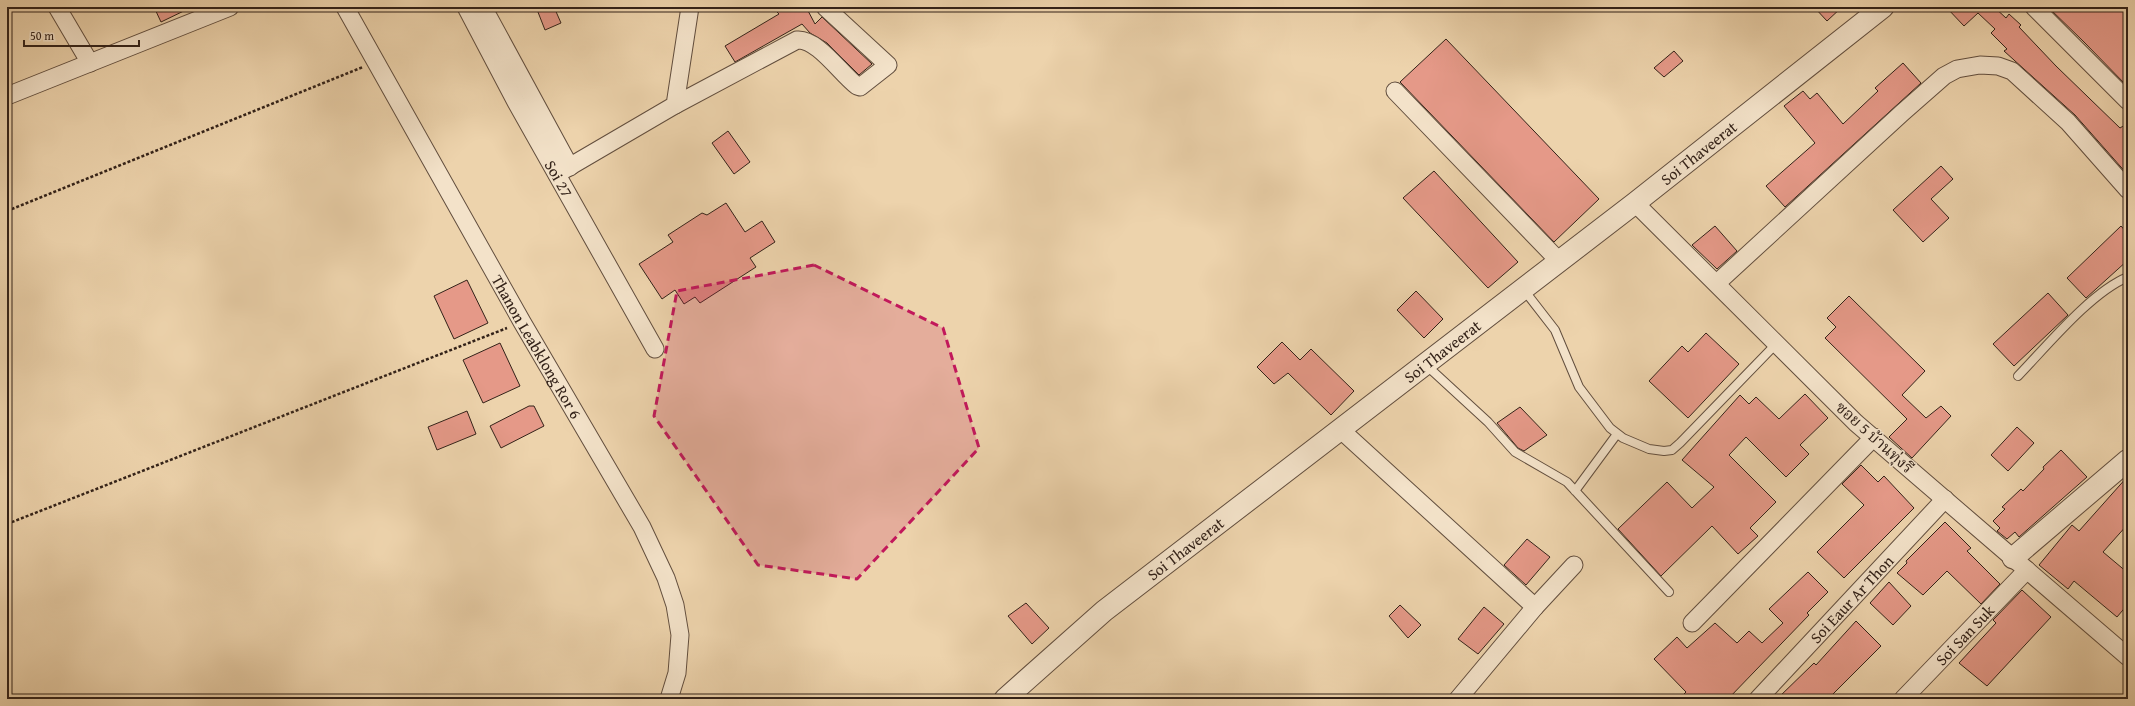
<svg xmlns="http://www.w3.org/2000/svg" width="2135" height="706" viewBox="0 0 2135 706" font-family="'Gentium Book Plus','Noto Serif Thai',serif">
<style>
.building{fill:#e59988;stroke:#332219}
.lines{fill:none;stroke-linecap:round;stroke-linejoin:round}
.service-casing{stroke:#624e3e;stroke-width:10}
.minor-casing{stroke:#624e3e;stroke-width:19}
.tertiary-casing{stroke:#624e3e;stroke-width:23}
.path{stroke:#332219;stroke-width:2.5;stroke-dasharray:3 2;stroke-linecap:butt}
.service{stroke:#f3e2c9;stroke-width:8}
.minor{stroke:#f3e2c9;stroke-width:17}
.tertiary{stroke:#f3e2c9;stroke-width:21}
.marked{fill:#c2185b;fill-opacity:0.2;stroke:#c2185b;stroke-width:3;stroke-dasharray:8 5;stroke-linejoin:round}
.labels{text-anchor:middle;stroke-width:3;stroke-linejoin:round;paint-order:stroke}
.street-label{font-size:16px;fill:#332219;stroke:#f3e2c9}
</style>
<rect width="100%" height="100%" fill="#edd3ac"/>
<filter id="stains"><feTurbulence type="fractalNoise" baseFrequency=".005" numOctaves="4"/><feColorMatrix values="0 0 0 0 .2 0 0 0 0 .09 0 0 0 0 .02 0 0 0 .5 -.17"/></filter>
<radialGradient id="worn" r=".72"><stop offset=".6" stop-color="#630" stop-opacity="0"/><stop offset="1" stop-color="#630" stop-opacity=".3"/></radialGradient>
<path class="building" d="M154,7H192L161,22Z
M536,7H554L561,23L545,30Z
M786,7H806L815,24L822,17L872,64L859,75L827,43L810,33L802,24L735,62L725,46L779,14L777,12Z
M1814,7H1842L1827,21Z
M1946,7H1994L2006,18L2009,14L2021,25L2019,27L2056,66L2120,128L2128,123V175L2075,115L2004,51L2007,49L1991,33L1995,29L1978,13L1964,26Z
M2048,7H2128V87L2084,42Z
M1446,39L1599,199L1554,242L1400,82Z
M1674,51L1683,61L1664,77L1654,68Z
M1903,63L1921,83L1785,207L1766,186L1815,143L1784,106L1803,91L1810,99L1817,93L1843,124L1878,91L1875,88Z
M728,131L750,162L734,174L712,143Z
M1941,166L1953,179L1931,199L1949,218L1923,242L1893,210Z
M1434,171L1518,262L1488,288L1403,198Z
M726,203L745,232L762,221L775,242L750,258L756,267L700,303L695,297L684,304L675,290L662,299L639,264L673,242L668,235L702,213L707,215Z
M1715,226L1737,251L1717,269L1692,245Z
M2121,226L2128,234V260L2086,298L2067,278Z
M467,280L488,323L454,339L434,296Z
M1416,291L1443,319L1424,338L1397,310Z
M2048,293L2068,315L2014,366L1993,344Z
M1849,296L1925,371L1902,395L1926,418L1941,406L1951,416L1912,458L1889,437L1907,419L1825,338L1836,327L1827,318Z
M1706,333L1739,364L1688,418L1649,381L1682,346L1688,352Z
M1282,342L1300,360L1311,349L1354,391L1331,415L1288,373L1274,384L1257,367Z
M500,343L520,386L483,403L463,360Z
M1805,394L1828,418L1800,445L1809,454L1786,477L1746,437L1729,455L1776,502L1750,528L1758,536L1738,554L1712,526L1661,576L1618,529L1667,482L1692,508L1714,487L1682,460L1740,395L1749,404L1756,397L1779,419Z
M529,406H534L544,426L501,448L490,426Z
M1520,407L1547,435L1524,451L1518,448L1497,423Z
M467,411L476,434L437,450L428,427Z
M2017,427L2034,443L2008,471L1991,455Z
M2061,450L2087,477L2019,537L2015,532L2007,539L1997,531L2000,528L1993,521L2005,509L2002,507L2021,489L2023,491L2044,469L2043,467Z
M1861,465L1878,482L1884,476L1914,508L1844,578L1817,552L1864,505L1842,484Z
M2128,476V524L2103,552L2128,573V604L2117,617L2074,581L2068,589L2039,565L2072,525L2079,531Z
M1945,522L1971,548L1967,551L2000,584L1981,604L1947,571L1923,595L1897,573L1907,563L1906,561Z
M1527,539L1550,557L1526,585L1504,565Z
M1808,572L1828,592L1807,613L1809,615L1728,699H1679L1686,692L1654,659L1677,637L1687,648L1715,623L1737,643L1749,631L1762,643L1783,623L1769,609Z
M1889,582L1911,606L1893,625L1870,603Z
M2022,590L2051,617L1987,686L1959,663L1996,623L1993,620Z
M1026,603L1049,628L1032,644L1008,616Z
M1400,605L1421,625L1408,638L1389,616Z
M1484,607L1504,624L1478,654L1458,639Z
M1856,621L1881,646L1828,699H1777L1814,663L1816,665Z"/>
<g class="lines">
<defs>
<path id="service" d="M1524,290L1555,330L1579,387L1610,428L1623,438L1649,449L1664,451L1672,450L1680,443L1777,343
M1426,365L1488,422L1515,452L1567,482L1669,592
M2018,376C2047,346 2091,292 2128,277
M1575,491L1617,434"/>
<g id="minor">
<path d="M57,7L90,63"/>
<path id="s1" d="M345,7L522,322L642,527L666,578L675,605L680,635L677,673L669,699"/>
<path id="s2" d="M466,7L516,102L655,349"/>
<path d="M483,7L570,167"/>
<path d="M2034,7L2128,101"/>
<path d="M1395,91L1559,261"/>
<path d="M7,96L230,7"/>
<path d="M675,105L797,40C817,38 841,74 857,86L860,87L888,65L825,7"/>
<path d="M557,174L675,105L690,7"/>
<path d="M1635,203L1856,423L2128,657"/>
<path d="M1717,283L1902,113L1944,76L1957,69L1980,65L1998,66L2012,71L2068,122L2128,190"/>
<path d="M1341,430L1535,607"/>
<path d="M1692,623L1874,437"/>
<path d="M1458,699L1535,607L1574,565"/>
<path id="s3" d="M1758,699L1945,499"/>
<path id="s4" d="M1903,699L2027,570"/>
</g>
<g id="tertiary">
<path d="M2013,558L2128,460"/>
<path id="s5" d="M1005,699L1104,611L1635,203L1883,7"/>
</g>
</defs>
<use href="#service" class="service-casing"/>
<use href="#minor" class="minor-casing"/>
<use href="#tertiary" class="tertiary-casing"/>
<path class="path" d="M7,211L363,67
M7,524L507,328"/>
<use href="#service" class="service"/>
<use href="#minor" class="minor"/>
<use href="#tertiary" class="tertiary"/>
</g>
<path class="marked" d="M814,265L943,328L979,448L857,579L758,565L654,416L677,291Z"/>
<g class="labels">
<g class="street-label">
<text dy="6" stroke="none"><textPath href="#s5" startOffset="883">Soi Thaveerat</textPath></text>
<text dy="6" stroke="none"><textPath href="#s2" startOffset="195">Soi 27</textPath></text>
<text dy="6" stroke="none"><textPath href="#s1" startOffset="390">Thanon Leabklong Ror 6</textPath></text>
<text dy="6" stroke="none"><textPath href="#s5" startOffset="559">Soi Thaveerat</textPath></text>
<text transform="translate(1875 437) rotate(42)" y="6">ซอย 5 บ้านทุ่งรี</text>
<text dy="6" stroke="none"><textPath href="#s5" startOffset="235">Soi Thaveerat</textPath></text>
<text dy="6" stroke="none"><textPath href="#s3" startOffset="137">Soi Eaur Ar Thon</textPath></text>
<text dy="6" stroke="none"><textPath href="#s4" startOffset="89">Soi San Suk</textPath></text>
</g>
</g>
<rect width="2135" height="706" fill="none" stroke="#edd3ac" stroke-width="24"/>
<rect x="8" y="8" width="2119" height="690" fill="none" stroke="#332219" stroke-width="2"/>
<rect x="12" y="12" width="2111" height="682" fill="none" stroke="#332219"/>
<path d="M24 40v6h115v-6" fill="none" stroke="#332219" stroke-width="2"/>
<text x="30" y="40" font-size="12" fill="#332219" stroke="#f3e2c9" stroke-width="3" paint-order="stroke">50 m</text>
<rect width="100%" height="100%" filter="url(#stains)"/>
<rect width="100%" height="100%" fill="url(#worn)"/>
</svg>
